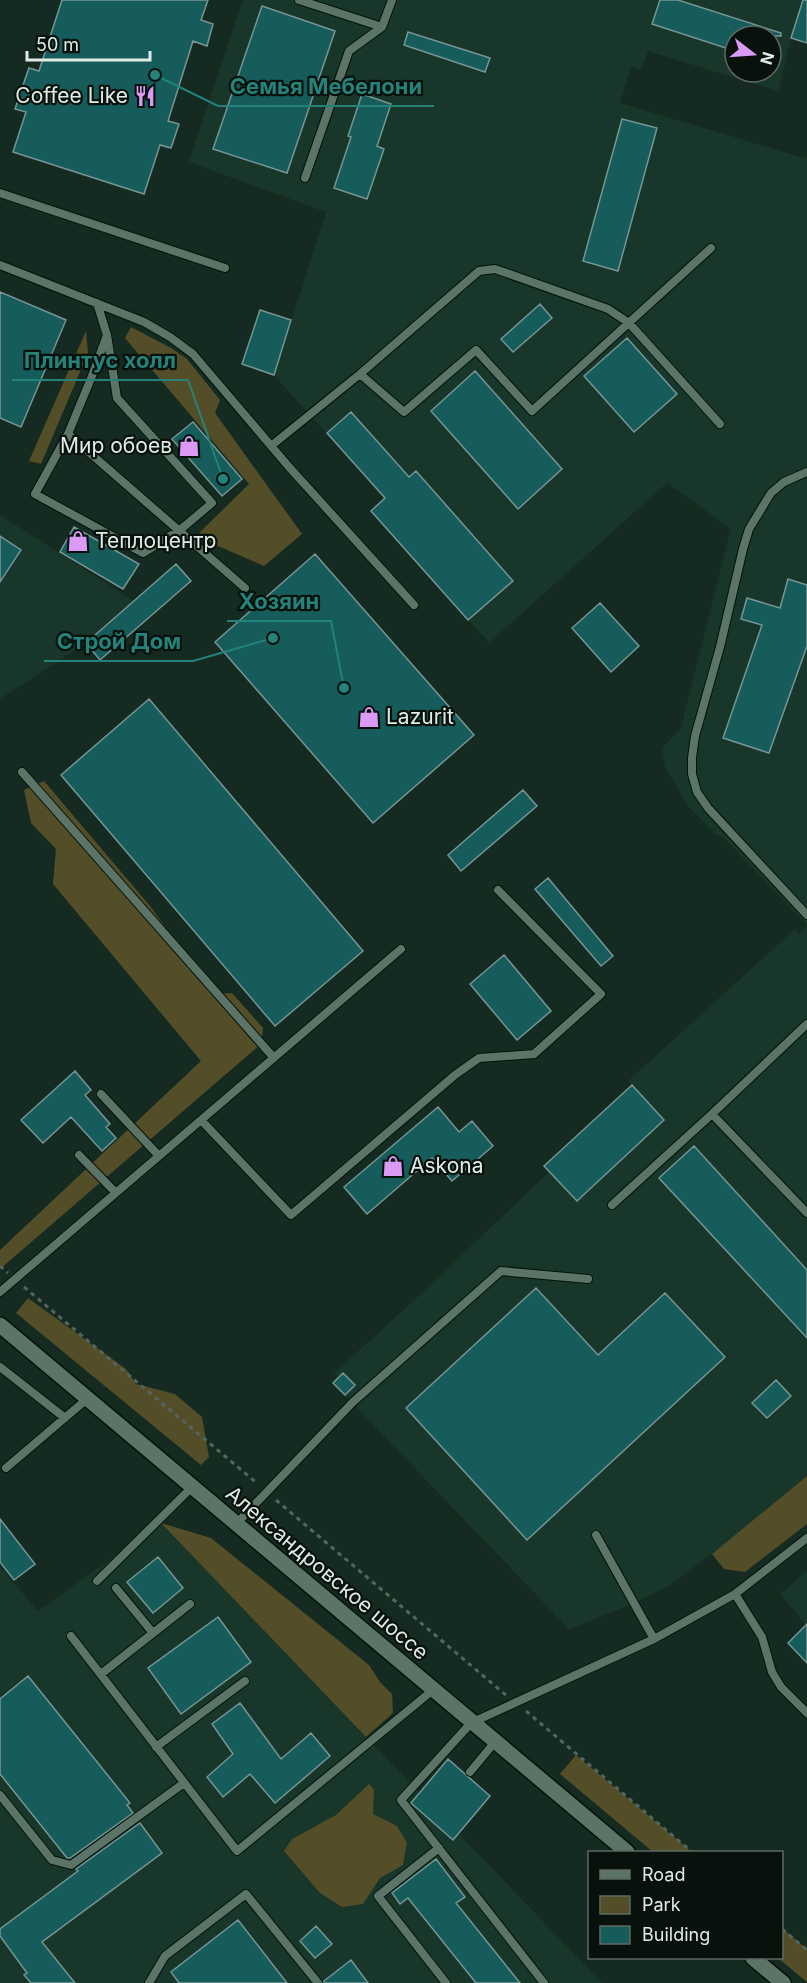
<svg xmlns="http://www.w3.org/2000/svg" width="807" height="1983" viewBox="0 0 807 1983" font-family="Inter,sans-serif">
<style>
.built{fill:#183629;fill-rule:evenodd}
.green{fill:#534e28}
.building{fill:#155c5b;stroke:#779594;stroke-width:1.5}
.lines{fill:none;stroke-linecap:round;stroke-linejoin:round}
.lane-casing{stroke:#01130a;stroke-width:10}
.secondary-casing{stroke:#01130a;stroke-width:18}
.path{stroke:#53665d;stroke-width:3;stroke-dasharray:4.5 4.5;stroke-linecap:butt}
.lane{stroke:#5c7368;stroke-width:8}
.secondary{stroke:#5c7368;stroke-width:15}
.labels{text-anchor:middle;stroke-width:4.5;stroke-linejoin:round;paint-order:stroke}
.poi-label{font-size:21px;fill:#dfece5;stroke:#08110c;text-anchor:start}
.street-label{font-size:21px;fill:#dfece5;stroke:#08110c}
.leader{fill:none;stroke:#24827a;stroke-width:2}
.callout-dot{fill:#24827a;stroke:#08110c;stroke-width:2}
.callout-label{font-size:22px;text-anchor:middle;font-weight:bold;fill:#24827a;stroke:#08110c;stroke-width:4.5;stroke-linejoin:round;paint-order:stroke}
</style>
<rect width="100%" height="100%" fill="#152b21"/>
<path class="built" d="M243,0H807V40L791,38L778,91L648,51L641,70L631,67L620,103L807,159V925L725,839L714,833L689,807L665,767L662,748L681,728L731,529L667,483L489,643L371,511L385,498L274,375L326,212L189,162ZM735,36H771V72H735Z
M0,515L134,601L86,643L0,699Z
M807,926V1476L753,1522L672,1584L635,1603L569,1629L333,1383L338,1378L334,1373L409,1305L549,1172L632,1085L628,1081L795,929L799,934Z
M161,1523L602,1983H0V1567L38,1611Z
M807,1571V1663L788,1643L806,1625L780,1594Z"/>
<path class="green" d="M131,327L171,348L187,359L220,400L215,413L302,534L264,566L211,543L199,533L249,484L125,338Z
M86,331L88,353L41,464L29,461Z
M44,781L150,906L214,994L232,993L263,1028L261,1044L0,1269V1250L201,1061L53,884L56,849L31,823L24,790Z
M28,1298L126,1369L136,1384L175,1394L202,1417L209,1457L201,1465L16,1313Z
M807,1476V1524L745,1572L724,1569L712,1554Z
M161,1523L211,1538L369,1665L380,1682L392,1694L393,1713L366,1737Z
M576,1755L692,1852H653L560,1774Z
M369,1784L374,1790L373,1814L397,1826L407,1843L403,1865L380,1878L363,1904L342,1907L320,1893L284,1851L292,1839L336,1815Z
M782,1928L807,1949V1982L778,1958H782Z"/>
<path class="building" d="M62,0H208L201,20L213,24L207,46L193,41L168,121L179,124L171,148L160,145L144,194L13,152L26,112L15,109L22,88L29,68L39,71Z
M660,0H678L781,33V36H735V51L652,24Z
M803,0H807V43L791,38Z
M262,6L335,31L287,173L213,149Z
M408,32L490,58L485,72L404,45Z
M362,94L391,104L377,146L384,149L367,199L334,188L351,137L348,136Z
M622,119L657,128L618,271L583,261Z
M0,292L66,320L21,427L0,418Z
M540,304L552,318L513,352L501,339Z
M260,310L291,320L274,375L242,364Z
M627,338L677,394L634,432L584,376Z
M475,371L562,469L518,509L431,411Z
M351,412L409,477L416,471L513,581L468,620L371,511L385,498L327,433Z
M193,422L242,479L222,496L172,439Z
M74,527L139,564L123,589L60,552Z
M0,536L21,550L0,582Z
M315,554L474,735L373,823L215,642Z
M176,564L191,581L100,660L86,643Z
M788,579L807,585V646L769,753L723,738L762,625L741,619L747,598L780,608Z
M600,603L639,646L611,672L572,628Z
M149,699L363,951L275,1026L61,775Z
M523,790L537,806L461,871L448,855Z
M548,878L613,956L601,966L535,889Z
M504,955L551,1011L517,1040L470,984Z
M75,1071L91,1090L85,1095L110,1124L106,1127L116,1138L102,1151L71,1117L43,1143L21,1120Z
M632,1085L664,1120L577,1201L544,1166Z
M438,1107L459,1132L472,1121L493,1146L452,1181L432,1158L367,1214L344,1187Z
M694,1146L807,1270V1338L659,1178Z
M536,1288L598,1355L665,1293L725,1357L527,1540L406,1408Z
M343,1373L355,1385L345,1395L333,1383Z
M776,1380L791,1396L767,1418L752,1403Z
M0,1519L35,1564L14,1580L0,1562Z
M158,1557L183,1588L153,1613L127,1582Z
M218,1617L251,1662L181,1714L148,1668Z
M807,1624V1663L788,1643Z
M28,1676L130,1803L127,1805L133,1813L70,1858H67L0,1774V1699Z
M240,1703L281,1759L311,1733L330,1756L275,1803L250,1774L223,1797L207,1777L233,1754L212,1724Z
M448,1759L490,1796L453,1840L411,1803Z
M140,1823L162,1853L42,1942L75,1983H31L24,1975L27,1973L0,1936V1929L78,1871L76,1869Z
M436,1859L465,1897L456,1903L520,1983H476L408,1898L400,1904L392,1893Z
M238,1920L287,1983H179L171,1972Z
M316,1926L332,1944L315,1958L300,1941Z
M351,1960L368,1983H324V1981Z"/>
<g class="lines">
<defs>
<path id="lane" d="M299,0L382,27
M305,178L349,51L382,27L392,0
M0,193L225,268
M0,265L144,322L170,337L193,354L289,467L414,605
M97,303L107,335L92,376L68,434L245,588
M360,374L404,412L476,350L532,411L711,248
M68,434L35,494L143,553L180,530L212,503L117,398L107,335
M271,446L360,374L479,271L495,269L608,309L629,323L720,424
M807,472L784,482L771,493L749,529L743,549L720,647L695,736L692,758V774L697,792L708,808L807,915
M22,772L274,1058
M807,1024L712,1114L807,1213
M101,1094L159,1156
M201,1120L291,1215L455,1075L479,1058L534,1054L601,994L498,890
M79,1155L116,1193
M612,1205L712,1114
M0,1292L401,949
M0,1367L65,1418
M6,1468L87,1399
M236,1524L353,1402L501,1271L588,1279
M596,1535L654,1639
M97,1581L192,1487
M116,1588L153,1633
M735,1594L762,1637L772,1672L781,1687L807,1713
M71,1636L237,1851L433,1690
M101,1674L190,1604
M156,1747L245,1681
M470,1772L495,1742
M0,1795L52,1860L71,1865L184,1783
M439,1848L378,1896L446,1983
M149,1983L165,1956L246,1894L318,1983
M544,1983L401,1800L471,1723L654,1639L735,1594L807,1538"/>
<path id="secondary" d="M0,1325L627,1852
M753,1958L783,1983"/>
</defs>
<use href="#lane" class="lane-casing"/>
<use href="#secondary" class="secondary-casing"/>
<path class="path" d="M0,1266L8,1273
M24,1287L258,1484
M276,1500L507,1696
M526,1711L692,1852
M782,1929L807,1950"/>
<use href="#lane" class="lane"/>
<use href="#secondary" class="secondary"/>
</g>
<defs>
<symbol id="restaurant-bare" viewBox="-9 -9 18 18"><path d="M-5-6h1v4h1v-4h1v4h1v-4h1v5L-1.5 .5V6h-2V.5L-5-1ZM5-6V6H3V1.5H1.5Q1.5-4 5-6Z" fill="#db9af6" stroke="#08110c" stroke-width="2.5" paint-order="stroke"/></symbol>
<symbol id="shop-bare" viewBox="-9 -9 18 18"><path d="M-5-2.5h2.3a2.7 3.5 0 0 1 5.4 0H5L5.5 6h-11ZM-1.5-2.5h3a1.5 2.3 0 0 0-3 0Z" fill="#db9af6" stroke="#08110c" stroke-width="2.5" paint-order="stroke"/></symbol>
</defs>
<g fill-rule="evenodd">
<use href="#restaurant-bare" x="130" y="81" width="30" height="30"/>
<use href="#shop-bare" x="174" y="431" width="30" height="30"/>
<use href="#shop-bare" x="63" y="526" width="30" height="30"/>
<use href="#shop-bare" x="354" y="702" width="30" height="30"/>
<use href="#shop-bare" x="378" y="1151" width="30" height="30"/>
</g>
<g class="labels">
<g class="poi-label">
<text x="128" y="103" text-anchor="end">Coffee Like</text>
<text x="172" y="453" text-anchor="end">Мир обоев</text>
<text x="95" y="548">Теплоцентр</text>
<text x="386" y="724">Lazurit</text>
<text x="410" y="1173">Askona</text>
</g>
<g class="street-label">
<text transform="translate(327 1573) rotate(40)" y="7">Александровское шоссе</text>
</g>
</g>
<path class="leader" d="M155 75L218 106H434M223 479L188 380H12M344 688L331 621H227M273 638L193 661H44"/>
<g class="callout-dot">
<circle cx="155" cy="75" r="6"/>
<circle cx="223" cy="479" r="6"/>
<circle cx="344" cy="688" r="6"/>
<circle cx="273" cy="638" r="6"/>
</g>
<g class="callout-label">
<text x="326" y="94">Семья Мебелони</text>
<text x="100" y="368">Плинтус холл</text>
<text x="279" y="609">Хозяин</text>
<text x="119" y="649">Строй Дом</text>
</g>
<rect x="588" y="1851" width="195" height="108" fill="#08110c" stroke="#5e6963" stroke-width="1.5"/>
<rect x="600" y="1870" width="30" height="9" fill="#5c7368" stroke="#5e6963" stroke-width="1.5"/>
<text x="642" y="1881" font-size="18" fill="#dfece5">Road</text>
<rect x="600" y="1896" width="30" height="18" fill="#534e28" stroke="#5e6963" stroke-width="1.5"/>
<text x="642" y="1911" font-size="18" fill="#dfece5">Park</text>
<rect x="600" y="1926" width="30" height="18" fill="#155c5b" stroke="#5e6963" stroke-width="1.5"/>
<text x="642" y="1941" font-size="18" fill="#dfece5">Building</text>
<g transform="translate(753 54) rotate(107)"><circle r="28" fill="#08110c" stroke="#5e6963" stroke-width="1.5"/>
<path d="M0-4.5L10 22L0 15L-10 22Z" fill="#db9af6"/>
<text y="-9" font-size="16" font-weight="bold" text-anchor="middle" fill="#dfece5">N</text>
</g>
<path d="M27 51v9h123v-9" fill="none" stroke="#dfece5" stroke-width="3"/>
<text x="36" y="51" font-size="18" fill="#dfece5" stroke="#08110c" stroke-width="4.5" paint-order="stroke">50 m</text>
</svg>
